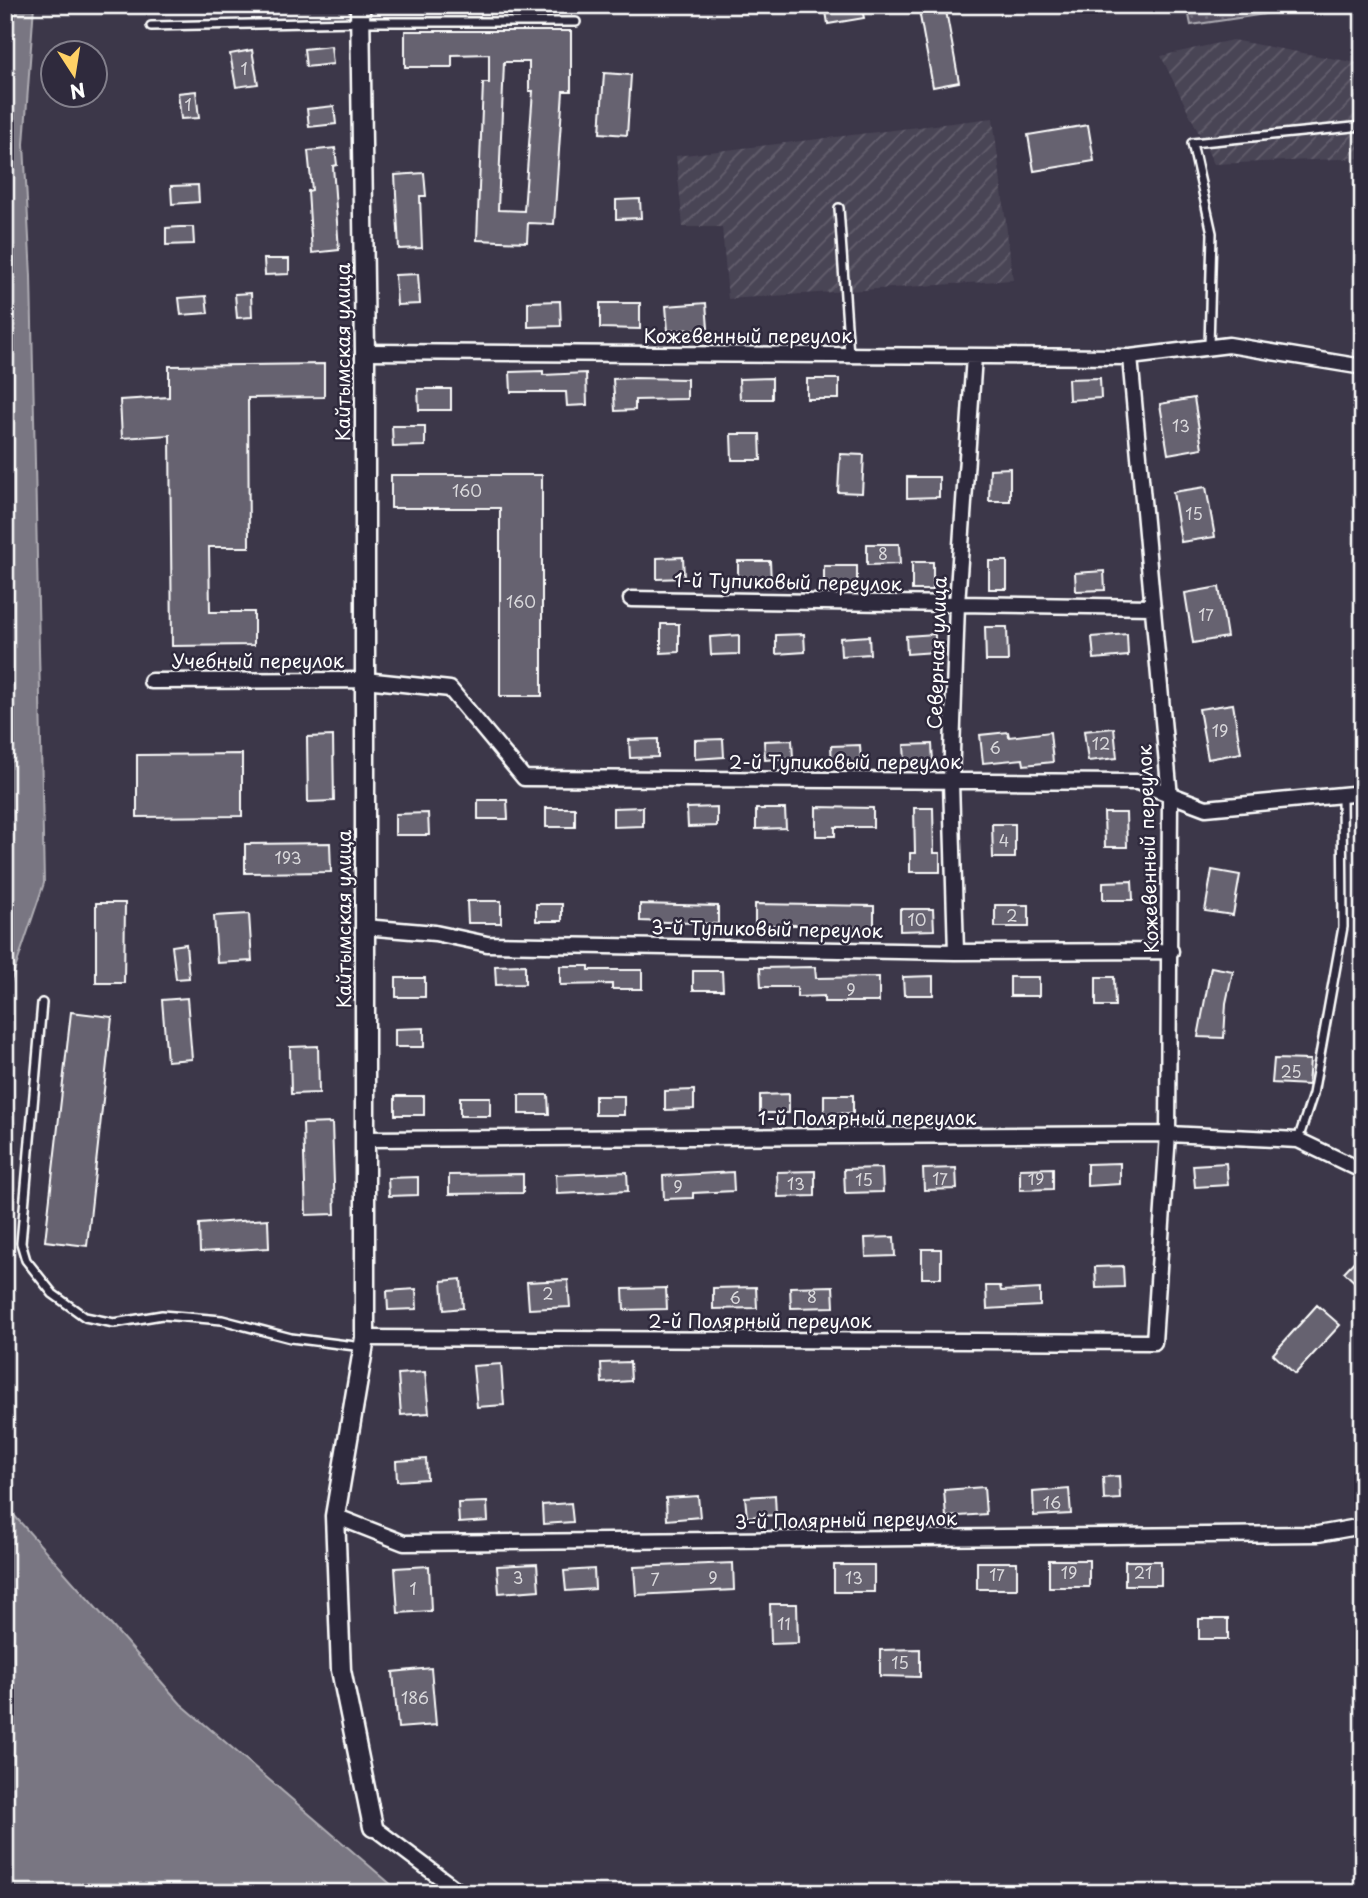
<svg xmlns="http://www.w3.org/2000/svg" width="1368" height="1898" viewBox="0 0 1368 1898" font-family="'Playpen Sans',sans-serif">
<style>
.industrial{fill:url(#industrial-furrows)}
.park{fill:url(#park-dots);stroke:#aaa8b0;stroke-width:2}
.water{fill:#797682;stroke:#afadb4;stroke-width:2}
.building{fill:#666270;stroke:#fff;stroke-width:2;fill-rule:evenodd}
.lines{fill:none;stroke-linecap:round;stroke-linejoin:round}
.service-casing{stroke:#fff;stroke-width:12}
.minor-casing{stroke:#fff;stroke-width:19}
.tertiary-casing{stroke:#fff;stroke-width:23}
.service{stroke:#2f2a3d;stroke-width:7}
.minor{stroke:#2f2a3d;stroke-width:14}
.tertiary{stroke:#2f2a3d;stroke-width:18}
.labels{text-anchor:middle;stroke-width:5;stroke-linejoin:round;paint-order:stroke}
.number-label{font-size:16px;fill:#d9d8db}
.street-label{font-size:19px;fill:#fff;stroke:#2f2a3d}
</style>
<defs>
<pattern id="industrial-furrows" width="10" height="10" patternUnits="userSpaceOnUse" patternTransform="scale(1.75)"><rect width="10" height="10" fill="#494455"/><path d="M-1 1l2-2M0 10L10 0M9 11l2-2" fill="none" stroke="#64606e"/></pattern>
<pattern id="park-dots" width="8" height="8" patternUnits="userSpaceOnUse" patternTransform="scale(1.75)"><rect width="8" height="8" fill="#555060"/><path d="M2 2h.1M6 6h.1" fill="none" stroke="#6e6a78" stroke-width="1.8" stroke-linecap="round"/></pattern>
</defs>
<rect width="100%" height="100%" fill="#3c3749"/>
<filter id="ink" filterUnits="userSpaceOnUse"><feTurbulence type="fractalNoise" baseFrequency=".0143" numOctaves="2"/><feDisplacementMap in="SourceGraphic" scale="14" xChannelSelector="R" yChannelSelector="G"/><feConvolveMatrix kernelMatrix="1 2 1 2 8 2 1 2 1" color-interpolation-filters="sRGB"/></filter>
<g filter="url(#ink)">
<path class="industrial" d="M100,5H278L101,15Z
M1232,40L1363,64V158L1214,164L1161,56Z
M993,118L1013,280L728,299L722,227H683L676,156Z"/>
<path class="park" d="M1187,5H1326L1191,25Z"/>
<path class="water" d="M5,5H34L24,144L31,276L44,883L5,999Z
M5,1505L181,1704L401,1893H5Z"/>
<path class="building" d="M825,5H861L864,18L828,24Z
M918,5H945L959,82L933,87Z
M405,31H571V91H563L554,224L528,223L527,242L477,240L483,83H489V54L452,55V67H405ZM504,62H529V91H533L524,211L498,210Z
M331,46L333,64L306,67L304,49Z
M252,50L258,84L236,87L230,54Z
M604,73L631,75L627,135L600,133Z
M196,91L199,118L181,119L178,93Z
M334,106L336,124L309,127L307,109Z
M1088,125L1094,161L1034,171L1028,135Z
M335,148L337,165L333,166L339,250L312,253L308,191L312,190L308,151Z
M424,173L426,196H420L422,248L399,249L395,175Z
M198,185L199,202L172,204L171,186Z
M640,199L641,218L616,219V200Z
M180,227H193L194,244L166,245V228Z
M264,259H289V274L265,275Z
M418,274L420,304L397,305L395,275Z
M251,293L252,317L237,318L235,294Z
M206,296L208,313L181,315L179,298Z
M560,301L561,326L528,327V302Z
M600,303H640V329L600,328Z
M706,303L708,328L668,331L666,306Z
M324,364V397L248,398L249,547H209L210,612H254V645L172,646L170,435L122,438L120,400L169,397V366Z
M543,371V375L586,373L587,405L567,406L566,392H511L510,372Z
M633,378L687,379V399L635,400V410L615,411L613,379Z
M772,378V399H740L739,379Z
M1100,378L1101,398L1069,400L1068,379Z
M807,379H839V399H807Z
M418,389H451V410H419Z
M1194,398L1202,448L1168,454L1160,404Z
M392,426H425V446L393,447Z
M731,434H760L761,460H732Z
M840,454L864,455L862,493L838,492Z
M1010,468V501H989L990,469Z
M391,475H542V696H500V508H391Z
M907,477H939V497L907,498Z
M1206,487L1215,537L1181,542L1173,492Z
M867,544H899L900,564L867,565Z
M683,557L684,578L657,579V558Z
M738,561H770L771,581L738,582Z
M989,561H1007V589H989Z
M912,562H933V590H912Z
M824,566H857V586L824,587Z
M1104,571L1105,590L1076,591L1075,573Z
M1219,587L1227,637L1193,643L1185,593Z
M661,624H679V652L661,653Z
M985,627H1007L1008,661H986Z
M804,634L805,652L776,654V635Z
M935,634V652L907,654L906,636Z
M1127,634L1128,656L1094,659L1092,637Z
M739,635V654L711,655L710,637Z
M869,636L870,654L841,656L840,638Z
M1233,704L1241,753L1208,759L1199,709Z
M1114,728L1117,758L1088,761L1084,731Z
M1008,732L1009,737L1050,732L1053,762L1024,765L1023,759L983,763L980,735Z
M333,736L334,801L308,802L307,737Z
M658,739V757L630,758L629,740Z
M723,739L724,757L695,759V740Z
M792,740L793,758L765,760L764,741Z
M932,744L933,762L905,763L904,745Z
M860,745L861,763L832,764L831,746Z
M242,754V816L137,817V755Z
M478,800H507L508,819H478Z
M643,807V826L613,827V808Z
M717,807V826L688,827L687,808Z
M816,807L873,808V827H835V836H816Z
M546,808H575V827H546Z
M914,808H933L934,853H940V872H910V853H915Z
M756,809H785L786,828L756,829Z
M428,813L429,835H395V814Z
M1104,813H1126L1127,847H1105Z
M992,824H1015V858H993Z
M330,843L331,872L245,873V844Z
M1212,870L1240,875L1233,915L1205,911Z
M1132,881L1133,900H1103V882Z
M467,901H501V923H468Z
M96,903H125L124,983H96Z
M536,904H562V921H536Z
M640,904L718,906V924L640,921Z
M755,904L874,906V927L826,928V933H808V925H755Z
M995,905H1029V927H995Z
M900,909H933L934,930L900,931Z
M249,914L252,961L217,963L214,916Z
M186,944L189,978L176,979L172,946Z
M525,965V984L496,985L495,966Z
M560,966H589V970H642V989H612V984L560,985Z
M815,967L816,978L879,977V1002H824V996L797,997V987H761L760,968Z
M1211,967L1233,971L1226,1003L1224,1038L1198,1037Z
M693,971H722L723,990H693Z
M933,976V995H904L903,977Z
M1010,977H1039V996H1010Z
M1096,977H1114L1115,1006H1096Z
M396,978H425V997H396Z
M187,998L192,1059L167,1061L162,1000Z
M71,1012L112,1017L87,1246L45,1241Z
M424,1028V1047H395V1029Z
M318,1046L319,1093L291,1094L290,1047Z
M1274,1059L1310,1060L1308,1085L1272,1083Z
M694,1090V1109L665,1110V1091Z
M789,1094V1113H760V1095Z
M519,1095H548L549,1114H519Z
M824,1095H853V1113L824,1114Z
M395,1096H424V1115H395Z
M595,1096H624V1115H595Z
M460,1097H490V1116H460Z
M332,1123L335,1214L306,1215L303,1124Z
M1120,1163V1184L1087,1186V1164Z
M1226,1163L1228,1185L1195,1187L1193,1165Z
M882,1168L883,1192L845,1193L844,1169Z
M956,1168L957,1189L924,1190L923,1169Z
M1053,1168V1189L1020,1190V1169Z
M815,1171V1196L778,1197L777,1172Z
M627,1172L628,1191L557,1194L556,1175Z
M733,1172L734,1191L693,1193V1198L664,1199L663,1176Z
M523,1174V1193L449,1194V1175Z
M418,1177V1195L389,1196L388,1178Z
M268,1219L269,1248L200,1252L199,1224Z
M894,1237L895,1256L866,1257L865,1238Z
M922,1249H941V1278H922Z
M1363,1252V1290L1344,1272Z
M1123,1266L1124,1287L1096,1288L1095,1267Z
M461,1279L463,1308L444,1310L442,1281Z
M568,1280L570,1307L529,1309L527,1282Z
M833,1286L834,1307L791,1308L790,1287Z
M986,1286H1000L1001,1291L1040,1289V1306L987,1309Z
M756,1287L757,1308L713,1309V1288Z
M666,1288L667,1309L624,1310L623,1289Z
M416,1289L417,1309L388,1310L387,1291Z
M1317,1305L1340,1325L1295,1374L1273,1354Z
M630,1362L631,1381L602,1383L601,1363Z
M501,1364L504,1405L477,1407L473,1366Z
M425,1372L429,1413L401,1415L398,1374Z
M426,1459L427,1479L397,1481L396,1461Z
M1119,1476L1120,1499L1104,1500L1103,1477Z
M984,1487L986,1514L946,1517L944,1490Z
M1069,1489L1071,1514L1034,1516L1033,1492Z
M775,1495L776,1515L747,1517L745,1497Z
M698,1496L700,1517L667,1520L666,1498Z
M487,1502L488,1521L459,1523L458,1503Z
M571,1503L573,1522L543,1524L542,1505Z
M1049,1560H1089V1587H1049Z
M1125,1561H1161V1585H1125Z
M977,1562H1017V1589H977Z
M733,1563L734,1590L636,1595L634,1567Z
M537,1564L539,1590L499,1593L497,1566Z
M834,1565H874V1592H834Z
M429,1566L431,1611L398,1613L395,1568Z
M594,1569L595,1589L566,1591L564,1571Z
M770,1604H797L798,1643L771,1644Z
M1199,1619H1228V1639H1199Z
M920,1649V1677L880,1676V1650Z
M431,1668L436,1725L398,1728L393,1672Z"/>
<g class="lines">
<defs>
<path id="service" d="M151,26L360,22H576
M839,208L849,355
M1209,347L1212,233L1192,143L1363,126
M42,1003L21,1243L26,1260L53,1294L85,1317L114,1323L162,1315L222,1320L291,1338L363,1347
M1298,1140L1313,1094L1343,927L1342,795"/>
<path id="minor" d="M365,352L1130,357L1229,345L1363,367
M631,599L1153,607
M151,681L365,680L450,689L524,778L1137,782L1206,808L1363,793
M364,927L435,933L487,944L956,952L1171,951
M956,952L951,782L957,604L974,356
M365,1139L1168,1134L1298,1140L1363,1171
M365,1338L1154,1342L1168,1134L1170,797L1130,357
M335,1516L404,1543L1318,1534L1363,1526
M373,1827L461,1893"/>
<path id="tertiary" d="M360,5L365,352V1338L335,1516L341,1670L373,1827"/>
</defs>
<use href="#service" class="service-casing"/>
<use href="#minor" class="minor-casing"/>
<use href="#tertiary" class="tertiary-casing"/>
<use href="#service" class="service"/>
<use href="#minor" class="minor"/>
<use href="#tertiary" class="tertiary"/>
</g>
</g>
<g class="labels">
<g class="number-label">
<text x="244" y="75">1</text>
<text x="188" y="111">1</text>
<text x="1181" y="432">13</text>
<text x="467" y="497">160</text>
<text x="1194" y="520">15</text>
<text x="883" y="560">8</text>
<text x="521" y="608">160</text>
<text x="1206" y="621">17</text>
<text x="1220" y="737">19</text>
<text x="1101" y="750">12</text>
<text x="995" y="754">6</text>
<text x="1004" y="847">4</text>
<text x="288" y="864">193</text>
<text x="1012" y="922">2</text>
<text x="917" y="926">10</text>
<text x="851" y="996">9</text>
<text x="1291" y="1078">25</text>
<text x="940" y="1185">17</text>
<text x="1036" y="1185">19</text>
<text x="864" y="1186">15</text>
<text x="796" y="1190">13</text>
<text x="678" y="1193">9</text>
<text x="548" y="1300">2</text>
<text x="812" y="1303">8</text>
<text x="735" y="1304">6</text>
<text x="1052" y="1509">16</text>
<text x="1069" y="1579">19</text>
<text x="1143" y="1579">21</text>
<text x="997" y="1581">17</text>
<text x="518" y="1584">3</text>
<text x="713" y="1584">9</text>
<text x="854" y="1584">13</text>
<text x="655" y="1586">7</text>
<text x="413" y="1595">1</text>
<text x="784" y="1630">11</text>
<text x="900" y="1669">15</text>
<text x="415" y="1704">186</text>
</g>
<g class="street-label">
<text x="748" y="343">Кожевенный переулок</text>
<text transform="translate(343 352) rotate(-90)" y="7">Кайтымская улица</text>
<text transform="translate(788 582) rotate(1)" y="7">1-й Тупиковый переулок</text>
<text transform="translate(937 653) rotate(-88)" y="7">Северная улица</text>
<text x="258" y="668">Учебный переулок</text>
<text x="845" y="769">2-й Тупиковый переулок</text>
<text transform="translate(1148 849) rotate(-92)" y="7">Кожевенный переулок</text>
<text transform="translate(344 919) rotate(-90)" y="7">Кайтымская улица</text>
<text transform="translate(767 929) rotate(1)" y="7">3-й Тупиковый переулок</text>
<text x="867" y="1125">1-й Полярный переулок</text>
<text x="760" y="1328">2-й Полярный переулок</text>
<text transform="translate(846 1520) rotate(-1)" y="7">3-й Полярный переулок</text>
</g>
</g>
<rect width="1368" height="1898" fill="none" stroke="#2f2a3d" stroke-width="28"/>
<rect x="14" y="14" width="1340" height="1870" fill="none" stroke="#fff" stroke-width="2.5" filter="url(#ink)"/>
<g transform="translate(74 74) rotate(168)"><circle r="33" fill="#2f2a3d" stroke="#827f8b" stroke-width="2"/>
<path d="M0-5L12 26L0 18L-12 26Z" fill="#ffd166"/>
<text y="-10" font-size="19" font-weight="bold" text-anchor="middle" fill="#ffffff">N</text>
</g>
</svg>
